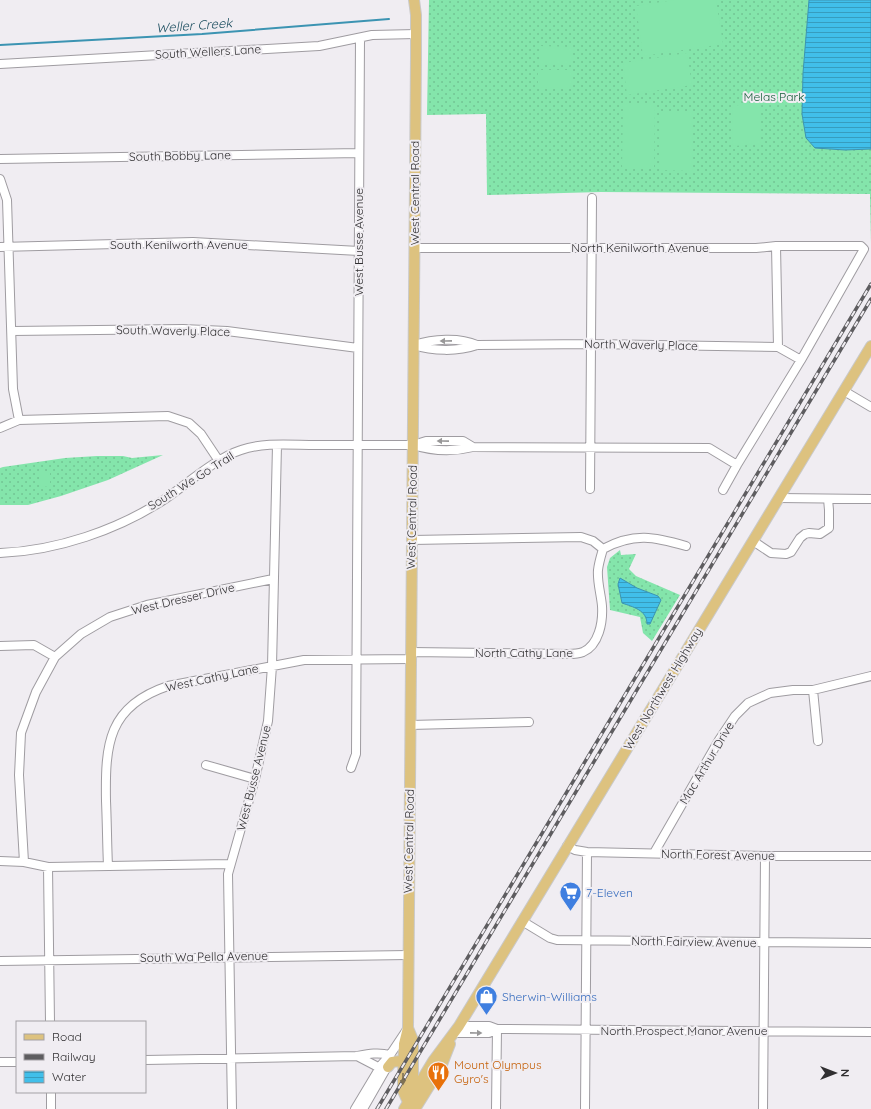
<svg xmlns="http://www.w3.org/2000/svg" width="871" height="1109" viewBox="0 0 871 1109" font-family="Quicksand,sans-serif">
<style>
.grass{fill:url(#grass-dots)}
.garden{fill:#84e5ab}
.water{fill:url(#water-rules);stroke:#3c94b2}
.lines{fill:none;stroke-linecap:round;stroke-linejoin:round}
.stream{stroke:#3c94b2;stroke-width:2}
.minor-casing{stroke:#9f9ca1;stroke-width:10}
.major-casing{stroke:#c9c9c9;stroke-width:12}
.minor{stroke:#fff;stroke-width:8}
.major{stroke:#ddc27f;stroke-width:10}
.rail-casing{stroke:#5e5d60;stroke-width:3.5}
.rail{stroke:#f0edf2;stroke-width:2;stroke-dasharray:6;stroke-linecap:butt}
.oneway{fill:#989798}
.oneway2{fill:#7e7154}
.labels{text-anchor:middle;stroke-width:4;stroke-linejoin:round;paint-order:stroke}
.street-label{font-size:12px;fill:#302f31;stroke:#f0edf2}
.park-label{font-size:12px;fill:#115a36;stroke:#f0edf2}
.shop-label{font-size:12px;fill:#366cbe;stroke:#f0edf2;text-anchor:start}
.food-label{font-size:12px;fill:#c56008;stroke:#f0edf2;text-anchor:start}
.water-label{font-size:13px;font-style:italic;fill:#184b5d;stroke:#f0edf2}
</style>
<defs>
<pattern id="grass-dots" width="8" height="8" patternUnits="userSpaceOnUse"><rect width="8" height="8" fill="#84e5ab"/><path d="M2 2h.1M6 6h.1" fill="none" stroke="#72c594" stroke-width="1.8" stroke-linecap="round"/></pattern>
<pattern id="water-rules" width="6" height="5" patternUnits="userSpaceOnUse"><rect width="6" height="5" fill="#41bfea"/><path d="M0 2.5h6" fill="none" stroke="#379cbe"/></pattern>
</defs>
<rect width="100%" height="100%" fill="#f0edf2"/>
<path class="grass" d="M429,0H871V243L870,194L601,192L487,195L486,114L427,115Z
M163,455L108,480L61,496L28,505H0V468L3,467L65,458L97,456H123L132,458Z
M620,550L621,555L636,554L629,569L636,576L680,595L652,641L643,633L640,617L610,610L607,567L610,558Z"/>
<path class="garden" d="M674,0H716L723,44L643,56L636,6Z
M539,46L572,47V65L539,64Z
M687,53L692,85L627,95L623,63Z
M538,70H571V88L538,87Z
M760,102L761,144L733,146L732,106Z
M623,104H655L654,169H622Z
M660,111H693L692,171L659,170Z
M40,471H50V487L39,486Z"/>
<path class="water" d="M809,0H871V149L845,150L815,148L806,138L802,114L803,73Z
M620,578L637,588L658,596L661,600L650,624H647C647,610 633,607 622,603L618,584Z"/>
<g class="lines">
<path class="stream" d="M0,45L202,34L389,19"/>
<defs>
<path id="minor" d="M0,64L319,46L372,35L416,34
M0,159L359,153
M0,179L7,200L13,389L19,420
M776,246L778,347
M0,247L193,242L359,251
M414,248H756L776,246H861L864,249L801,360L737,465L723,490
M12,331L183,329L227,331L358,348
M413,345C433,351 457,352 477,345L591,344L778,347L801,360
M414,345C433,339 459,337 477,345
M844,391L871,407
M0,428L19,420L168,416L189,423L201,434L219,461
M413,445C432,451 453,452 473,447L709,448L737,465
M590,489L592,198
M779,498L871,499
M412,540L581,537L593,541L603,549
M753,541L771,553L786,554L791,552L800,538L805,534L809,533L820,534L829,528V510L828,499
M0,553C56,551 118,530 165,499C187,484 216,458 241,450C264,442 291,445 316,445C348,445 380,445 413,445L426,441H463L473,447
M0,646L34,645L55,657
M411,652L568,654C572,654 578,654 583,652C599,645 603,622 602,606C601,594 597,582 598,570C599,562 601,556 603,549C634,532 655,537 686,546
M813,690L818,741
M410,725L529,722
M206,765L255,779
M351,768L356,754L360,38
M567,846L575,850L587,852L765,856H871
M654,853L719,740L735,716L748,703L770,693L793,690H813L871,676
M0,861L24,862L48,867L230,864
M24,862L19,775L21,733L36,692L55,657L81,634L110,617L147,605L273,579
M108,866C107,844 107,823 106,801C105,744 108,706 168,686L304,660L411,659
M48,867L50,1022
M522,921L550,938L557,940L871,943
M0,961L408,955
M459,1026H489L497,1029
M455,1033H489L497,1029L871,1032
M357,1056L380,1068
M145,1060L357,1056C368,1054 378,1052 390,1055
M0,1062H17
M51,1092V1109
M232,1109L228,874L255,779L268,721L272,666L277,445
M355,1109L382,1064L390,1055L406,1031
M363,1109L387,1067L389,1061
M496,1109L497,1029
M585,1109L587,852
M763,1109L765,856"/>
<path id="major" d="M408,1028L413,1040V1086L411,1093
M388,1067L392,1062L400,1061L403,1063
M408,1102L403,1091V1080L404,1044L408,1028L416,57V15L414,0
M404,1109L433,1061L459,1026L871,346
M415,1109L441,1067L450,1044"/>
</defs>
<use href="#minor" class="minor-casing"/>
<use href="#major" class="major-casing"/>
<use href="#minor" class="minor"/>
<use href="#major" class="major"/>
<defs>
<path id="rail" d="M377,1109L871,284
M386,1109L871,299"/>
</defs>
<use href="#rail" class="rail-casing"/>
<use href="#rail" class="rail"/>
</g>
<defs><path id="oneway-solid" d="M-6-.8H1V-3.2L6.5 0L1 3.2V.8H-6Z"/></defs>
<g class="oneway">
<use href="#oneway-solid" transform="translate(446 341) rotate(179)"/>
<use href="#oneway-solid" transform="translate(443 441) rotate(-179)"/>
<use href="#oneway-solid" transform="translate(476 1033) rotate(1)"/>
</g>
<use class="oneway2" href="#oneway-solid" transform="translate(403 1079) rotate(90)"/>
<defs>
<symbol id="supermarket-pin" viewBox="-11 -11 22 30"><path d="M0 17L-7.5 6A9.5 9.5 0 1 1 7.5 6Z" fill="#3f7fe0" stroke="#f0edf2"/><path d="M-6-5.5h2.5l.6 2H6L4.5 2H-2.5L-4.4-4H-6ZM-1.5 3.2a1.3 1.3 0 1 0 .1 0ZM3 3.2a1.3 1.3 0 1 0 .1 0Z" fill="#fff"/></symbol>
<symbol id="shop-pin" viewBox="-11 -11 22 30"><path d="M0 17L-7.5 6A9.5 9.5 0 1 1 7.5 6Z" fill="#3f7fe0" stroke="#f0edf2"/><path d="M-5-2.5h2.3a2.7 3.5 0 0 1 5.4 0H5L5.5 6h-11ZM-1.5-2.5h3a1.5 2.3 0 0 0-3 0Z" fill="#fff"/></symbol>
<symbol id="restaurant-pin" viewBox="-11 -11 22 30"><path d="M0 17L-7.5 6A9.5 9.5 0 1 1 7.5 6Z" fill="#e8710a" stroke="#f0edf2"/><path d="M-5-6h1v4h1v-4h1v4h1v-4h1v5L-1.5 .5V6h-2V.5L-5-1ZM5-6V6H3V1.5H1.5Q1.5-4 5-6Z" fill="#fff"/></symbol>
</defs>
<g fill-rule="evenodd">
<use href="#supermarket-pin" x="558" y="880" width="25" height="34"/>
<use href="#shop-pin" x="474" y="984" width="25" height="34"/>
<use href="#restaurant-pin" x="426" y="1060" width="25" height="34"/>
</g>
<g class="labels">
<g class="street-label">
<text transform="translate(208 52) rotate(-3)" y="4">South Wellers Lane</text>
<text transform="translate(180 156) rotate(-1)" y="4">South Bobby Lane</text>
<text transform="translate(415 193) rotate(-90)" y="4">West Central Road</text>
<text transform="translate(359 242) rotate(-90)" y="4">West Busse Avenue</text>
<text x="179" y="249">South Kenilworth Avenue</text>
<text x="640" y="252">North Kenilworth Avenue</text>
<text transform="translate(173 331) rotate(1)" y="4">South Waverly Place</text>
<text transform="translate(641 345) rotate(1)" y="4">North Waverly Place</text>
<text transform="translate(191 481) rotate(-32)" y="4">South We Go Trail</text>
<text transform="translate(412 517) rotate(-89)" y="4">West Central Road</text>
<text transform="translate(183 599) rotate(-13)" y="4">West Dresser Drive</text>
<text x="524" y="657">North Cathy Lane</text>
<text transform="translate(212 678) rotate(-12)" y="4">West Cathy Lane</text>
<text transform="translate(663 689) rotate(-59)" y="4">West Northwest Highway</text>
<text transform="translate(707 763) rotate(-59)" y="4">Mac Arthur Drive</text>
<text transform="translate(254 778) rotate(-76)" y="4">West Busse Avenue</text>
<text transform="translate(409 841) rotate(-89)" y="4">West Central Road</text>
<text transform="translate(718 855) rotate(1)" y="4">North Forest Avenue</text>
<text transform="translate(694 942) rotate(1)" y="4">North Fairview Avenue</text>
<text transform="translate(204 957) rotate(-1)" y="4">South Wa Pella Avenue</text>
<text x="684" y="1035">North Prospect Manor Avenue</text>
</g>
<g class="park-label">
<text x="774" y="101">Melas Park</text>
</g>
<g class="shop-label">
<text x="586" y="897">7-Eleven</text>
<text x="502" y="1001">Sherwin-Williams</text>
</g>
<g class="food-label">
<text x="454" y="1069">Mount Olympus<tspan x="454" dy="14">Gyro's</tspan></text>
</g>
<g class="water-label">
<text transform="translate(194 25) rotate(-4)" y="5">Weller Creek</text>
</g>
</g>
<rect x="16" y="1021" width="130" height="72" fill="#f0edf2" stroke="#a3a1a5"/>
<rect x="24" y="1034" width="20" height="6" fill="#ddc27f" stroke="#a3a1a5"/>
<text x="52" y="1041" font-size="12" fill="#302f31">Road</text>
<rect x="24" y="1054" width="20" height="6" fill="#5e5d60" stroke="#a3a1a5"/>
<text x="52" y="1061" font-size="12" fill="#302f31">Railway</text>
<rect x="24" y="1071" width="20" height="12" fill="url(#water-rules)" stroke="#a3a1a5"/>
<text x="52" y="1081" font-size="12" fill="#302f31">Water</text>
<g transform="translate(835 1073) rotate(90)" stroke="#f0edf2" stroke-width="3" paint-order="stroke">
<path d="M0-3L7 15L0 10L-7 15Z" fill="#302f31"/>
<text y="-6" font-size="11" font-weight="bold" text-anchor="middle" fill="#302f31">N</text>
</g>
</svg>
